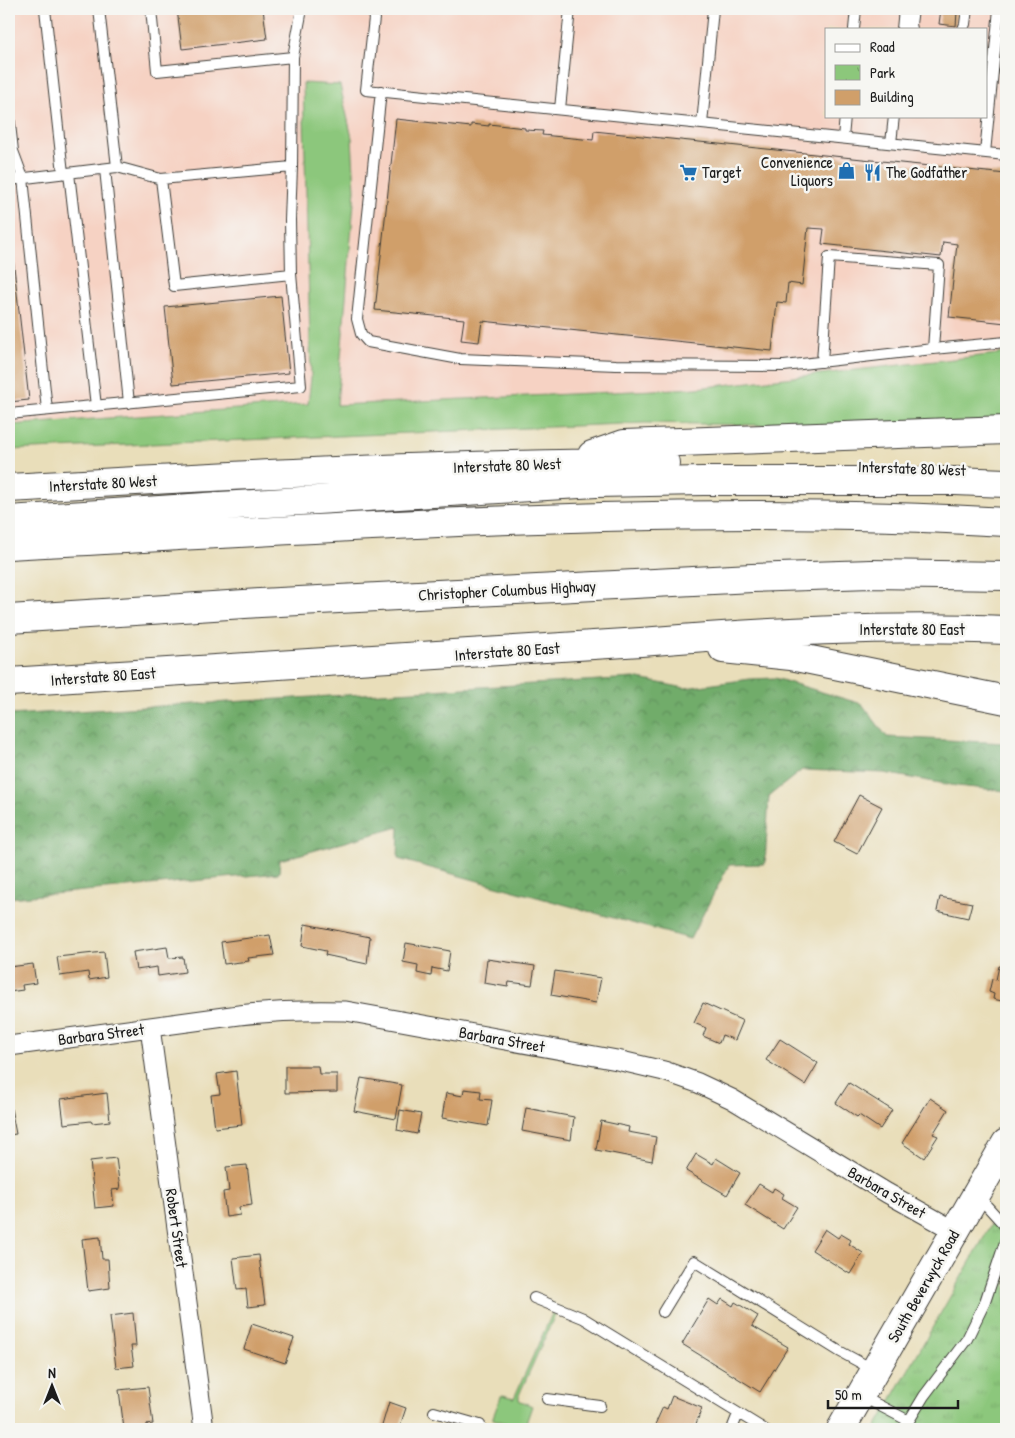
<svg xmlns="http://www.w3.org/2000/svg" width="1015" height="1438" viewBox="0 0 1015 1438" font-family="'Patrick Hand',sans-serif">
<style>
.built{fill:#f6d2c3;fill-rule:evenodd}
.grass{fill:#8cc77b;stroke:#54724c}
.forest{fill:url(#forest-crowns);stroke:#466444}
.park{fill:url(#park-tufts);stroke:#54724c}
.building{fill:#d09f6a}
.lines{fill:none;stroke-linecap:round;stroke-linejoin:round}
.service-casing{stroke:#3b3934;stroke-width:12}
.minor-casing{stroke:#3b3934;stroke-width:21}
.secondary-casing{stroke:#3b3934;stroke-width:30}
.motorway-casing{stroke:#3b3934;stroke-width:30}
.service{stroke:#fff;stroke-width:10}
.minor{stroke:#fff;stroke-width:19}
.secondary{stroke:#fff;stroke-width:28}
.motorway{stroke:#fff;stroke-width:28}
.labels{text-anchor:middle;stroke-width:5;stroke-linejoin:round;paint-order:stroke}
.poi-label{font-size:16px;fill:#1c1c1c;stroke:#f6f6f2;text-anchor:start}
.street-label{font-size:16px;fill:#1c1c1c;stroke:#f6f6f2}
</style>
<defs>
<pattern id="forest-crowns" width="20" height="18" patternUnits="userSpaceOnUse" patternTransform="scale(1.25)"><rect width="20" height="18" fill="#71ac6b"/><path d="M2 6a3 3 0 1 1 6 0M12 15a3 3 0 1 1 6 0" fill="none" stroke="#5c8b57"/></pattern>
<pattern id="park-tufts" width="24" height="20" patternUnits="userSpaceOnUse" patternTransform="scale(1.25)"><rect width="24" height="20" fill="#8cc77b"/><path d="M3 7l-1-3M5 7V3M7 7l1-3M15 17l-1-3M17 17v-4M19 17l1-3" fill="none" stroke="#78aa6a"/></pattern>
</defs>
<rect width="100%" height="100%" fill="#f6f6f2"/>
<filter id="ink" filterUnits="userSpaceOnUse"><feTurbulence type="fractalNoise" baseFrequency=".02" numOctaves="2"/><feDisplacementMap in="SourceGraphic" scale="10" xChannelSelector="R" yChannelSelector="G"/><feConvolveMatrix kernelMatrix="1 2 1 2 8 2 1 2 1" color-interpolation-filters="sRGB"/></filter>
<filter id="wash" filterUnits="userSpaceOnUse"><feTurbulence type="fractalNoise" baseFrequency=".0096" numOctaves="4" result="noise"/><feDisplacementMap in="SourceGraphic" scale="20" xChannelSelector="R" yChannelSelector="G"/><feGaussianBlur stdDeviation="1.12" result="paint"/><feColorMatrix in="noise" values="0 0 0 0 0 0 0 0 0 0 0 0 0 0 0 0 0 1.4 0 .05"/><feComposite in="paint" operator="in"/></filter>
<g filter="url(#wash)">
<rect width="100%" height="100%" fill="#e9deba"/>
<path class="built" d="M9,9H1006V353L697,388L336,405L355,190L303,83L311,378L308,404L9,425ZM826,29H986V116H826Z"/>
<path class="grass" d="M303,83L340,85L352,138L355,190L337,405L697,388L1006,353V420L869,427L645,423L9,450V425L308,404L311,378Z
M552,1314H555V1315L519,1395V1400L532,1406L524,1429L510,1425L508,1429H504L506,1423L493,1419V1417L501,1396L503,1395L514,1398Z"/>
<path class="forest" d="M634,678L685,688L750,679L775,678L862,704L887,737L1006,743V791L957,786L884,773L802,770L769,796L765,864L729,865L690,939L398,859L399,827L280,860L279,873L9,898V715Z"/>
<path class="park" d="M1006,1199V1429H875L911,1365Z"/>
<g id="blocks">
<path class="building" d="M177,9H263L267,39L182,49Z
M941,9H965V13L957,12L956,26L939,24Z
M396,119L471,127V124L489,126V124L525,128V130L543,131L542,135L593,140L594,131L1006,174V323L949,317L957,244L943,242L941,257L822,244L824,229L808,228L802,285L788,283L786,303L777,302L772,351L482,321L479,342L461,340L464,319L375,310Z
M9,231H10L29,400L9,402Z
M281,296L289,373L173,384L165,307Z
M859,795L882,807L857,854L834,842Z
M940,897L972,903L968,918L937,911Z
M305,924L370,937L367,964L325,955L326,951L302,946Z
M270,935L274,955L248,958L249,961L224,964L221,942Z
M406,943L450,951L447,971L432,968L431,976L417,973L418,965L403,962Z
M167,947L169,958L183,957L185,972L158,976L157,967L136,970L133,952Z
M104,952L107,977L89,980L88,972L60,976L57,957Z
M1005,957H1006V1002L993,999L994,994L989,992L992,979L996,980L999,966L1003,967Z
M487,959L535,966L532,985L509,982L508,987L484,983Z
M33,964L36,983L22,985L23,990L9,992V967Z
M555,971L601,978L596,1003L551,995Z
M703,1003L743,1021L735,1040L722,1035L719,1043L703,1036L706,1028L694,1023Z
M780,1039L818,1063L805,1085L766,1060Z
M285,1066H318L319,1074H337V1092L285,1093Z
M236,1071L242,1125L215,1128L211,1095L220,1094L217,1074Z
M361,1078L402,1085L396,1119L354,1111Z
M849,1083L892,1110L880,1129L859,1115L857,1117L836,1103Z
M464,1089L481,1091L480,1099L492,1100L488,1126L442,1118L446,1093L463,1096Z
M107,1093L110,1121L92,1123L91,1121L64,1124L61,1099Z
M930,1098L948,1110L933,1134L938,1136L924,1158L902,1143Z
M9,1108H11L16,1134L9,1135Z
M526,1108L574,1117L571,1140L522,1131Z
M400,1110L421,1114L417,1134L397,1130Z
M601,1121L629,1127L628,1132L656,1137L652,1161L596,1150Z
M696,1154L713,1164L716,1158L740,1173L727,1195L686,1171Z
M116,1158L120,1189L112,1190L114,1206L95,1208L90,1161Z
M247,1165L252,1205L239,1207L240,1215L226,1217L223,1192L229,1191L226,1167Z
M759,1184L772,1192L774,1188L784,1194L782,1198L797,1207L783,1229L745,1205Z
M825,1229L838,1238L841,1234L851,1240L849,1244L863,1253L850,1274L812,1250Z
M100,1237L102,1259H108L110,1288L88,1291L82,1239Z
M259,1255L265,1305L248,1307L246,1289L237,1290L233,1258Z
M709,1299L718,1305L722,1299L733,1306L735,1302L758,1316L752,1326L788,1347L760,1392L682,1344Z
M133,1313L136,1346H131L134,1366L116,1368L110,1316Z
M252,1324L294,1338L285,1363L244,1349Z
M148,1387L153,1424L146,1425V1429H124L119,1390Z
M672,1396L702,1408L694,1429H653L663,1407L667,1409Z
M389,1402L406,1408L399,1429H381Z"/>
</g>
</g>
<g filter="url(#ink)">
<use href="#blocks" fill-opacity="0" stroke="#3b3934" stroke-width="1"/>
<g class="lines">
<defs>
<path id="service" d="M45,9L63,173
M99,9L117,167
M151,9L157,71L293,57
M375,9L366,90L1006,155
M854,29L856,9
M902,29L904,9
M912,29L911,24L913,9
M963,29L965,24L967,9
M381,91L357,319L361,334L368,342L460,359L616,365L784,366L933,349L1006,342
M560,109L570,9
M9,115L13,151L23,178L47,410
M702,124L713,9
M843,138L845,116
M891,143L894,116
M985,153L999,9
M105,169L129,403
M69,173L96,406
M161,179L174,286L291,274
M9,180L117,167L161,179L292,167
M822,362L829,257L939,265L933,349
M9,414L301,386L291,274L290,220L292,167L293,57L302,9
M977,1195L1006,1227
M534,1298L583,1318L764,1429
M663,1312L694,1261L839,1351L874,1370
M861,1396L909,1421
M547,1399L600,1406
M434,1412L480,1425
M732,1429L738,1414
M904,1429L924,1396L967,1339L985,1302L1006,1239"/>
<path id="minor" d="M150,1027L204,1429
M9,1046L239,1015C275,1011 310,1010 346,1011L617,1060L664,1071L698,1083L732,1099L887,1193L955,1231"/>
<path id="secondary" d="M841,1429L1006,1143"/>
<path id="motorway" d="M592,455L624,444L1006,430
M9,488C227,476 446,463 665,463
M9,520L220,506L596,483L703,481H955L1006,483
M9,545C341,529 674,502 1006,522
M9,619L260,603L752,578L871,574L1006,576
M723,649L791,656L1006,700
M9,682L641,642C763,632 885,625 1006,630"/>
</defs>
<use href="#service" class="service-casing"/>
<use href="#minor" class="minor-casing"/>
<use href="#secondary" class="secondary-casing"/>
<use href="#motorway" class="motorway-casing"/>
<use href="#service" class="service"/>
<use href="#minor" class="minor"/>
<use href="#secondary" class="secondary"/>
<use href="#motorway" class="motorway"/>
</g>
</g>
<defs>
<symbol id="shop-bare" viewBox="-9 -9 18 18"><path d="M-5-2.5h2.3a2.7 3.5 0 0 1 5.4 0H5L5.5 6h-11ZM-1.5-2.5h3a1.5 2.3 0 0 0-3 0Z" fill="#1f6fb2" stroke="#f6f6f2" stroke-width="2.5" paint-order="stroke"/></symbol>
<symbol id="supermarket-bare" viewBox="-9 -9 18 18"><path d="M-6-5.5h2.5l.6 2H6L4.5 2H-2.5L-4.4-4H-6ZM-1.5 3.2a1.3 1.3 0 1 0 .1 0ZM3 3.2a1.3 1.3 0 1 0 .1 0Z" fill="#1f6fb2" stroke="#f6f6f2" stroke-width="2.5" paint-order="stroke"/></symbol>
<symbol id="restaurant-bare" viewBox="-9 -9 18 18"><path d="M-5-6h1v4h1v-4h1v4h1v-4h1v5L-1.5 .5V6h-2V.5L-5-1ZM5-6V6H3V1.5H1.5Q1.5-4 5-6Z" fill="#1f6fb2" stroke="#f6f6f2" stroke-width="2.5" paint-order="stroke"/></symbol>
</defs>
<g fill-rule="evenodd">
<use href="#shop-bare" x="834" y="158" width="25" height="25"/>
<use href="#supermarket-bare" x="676" y="160" width="25" height="25"/>
<use href="#restaurant-bare" x="860" y="160" width="25" height="25"/>
</g>
<g class="labels">
<g class="poi-label">
<text x="833" y="168" text-anchor="end">Convenience<tspan x="833" dy="18">Liquors</tspan></text>
<text x="702" y="178">Target</text>
<text x="886" y="178">The Godfather</text>
</g>
<g class="street-label">
<text transform="translate(507 465) rotate(-2)" y="6">Interstate 80 West</text>
<text transform="translate(912 468) rotate(2)" y="6">Interstate 80 West</text>
<text transform="translate(103 483) rotate(-3)" y="6">Interstate 80 West</text>
<text transform="translate(507 590) rotate(-3)" y="6">Christopher Columbus Highway</text>
<text x="912" y="635">Interstate 80 East</text>
<text transform="translate(507 651) rotate(-4)" y="6">Interstate 80 East</text>
<text transform="translate(103 676) rotate(-4)" y="6">Interstate 80 East</text>
<text transform="translate(101 1034) rotate(-7)" y="6">Barbara Street</text>
<text transform="translate(502 1039) rotate(10)" y="6">Barbara Street</text>
<text transform="translate(887 1192) rotate(30)" y="6">Barbara Street</text>
<text transform="translate(177 1228) rotate(82)" y="6">Robert Street</text>
<text transform="translate(923 1286) rotate(-60)" y="6">South Beverwyck Road</text>
</g>
</g>
<rect width="1015" height="1438" fill="none" stroke="#f6f6f2" stroke-width="30"/>
<rect x="825" y="28" width="162" height="90" fill="#f6f6f2" stroke="#9f9f9c"/>
<rect x="835" y="44" width="25" height="8" fill="#ffffff" stroke="#9f9f9c"/>
<text x="870" y="52" font-size="15" fill="#1c1c1c">Road</text>
<rect x="835" y="65" width="25" height="15" fill="url(#park-tufts)" stroke="#9f9f9c"/>
<text x="870" y="78" font-size="15" fill="#1c1c1c">Park</text>
<rect x="835" y="90" width="25" height="15" fill="#d09f6a" stroke="#9f9f9c"/>
<text x="870" y="102" font-size="15" fill="#1c1c1c">Building</text>
<g transform="translate(52 1386)" stroke="#f6f6f2" stroke-width="4" paint-order="stroke">
<path d="M0-4L9 19L0 12L-9 19Z" fill="#1c1c1c"/>
<text y="-8" font-size="14" font-weight="bold" text-anchor="middle" fill="#1c1c1c">N</text>
</g>
<path d="M828 1400v8h130v-8" fill="none" stroke="#1c1c1c" stroke-width="2.5"/>
<text x="835" y="1400" font-size="15" fill="#1c1c1c" stroke="#f6f6f2" stroke-width="4" paint-order="stroke">50 m</text>
</svg>
